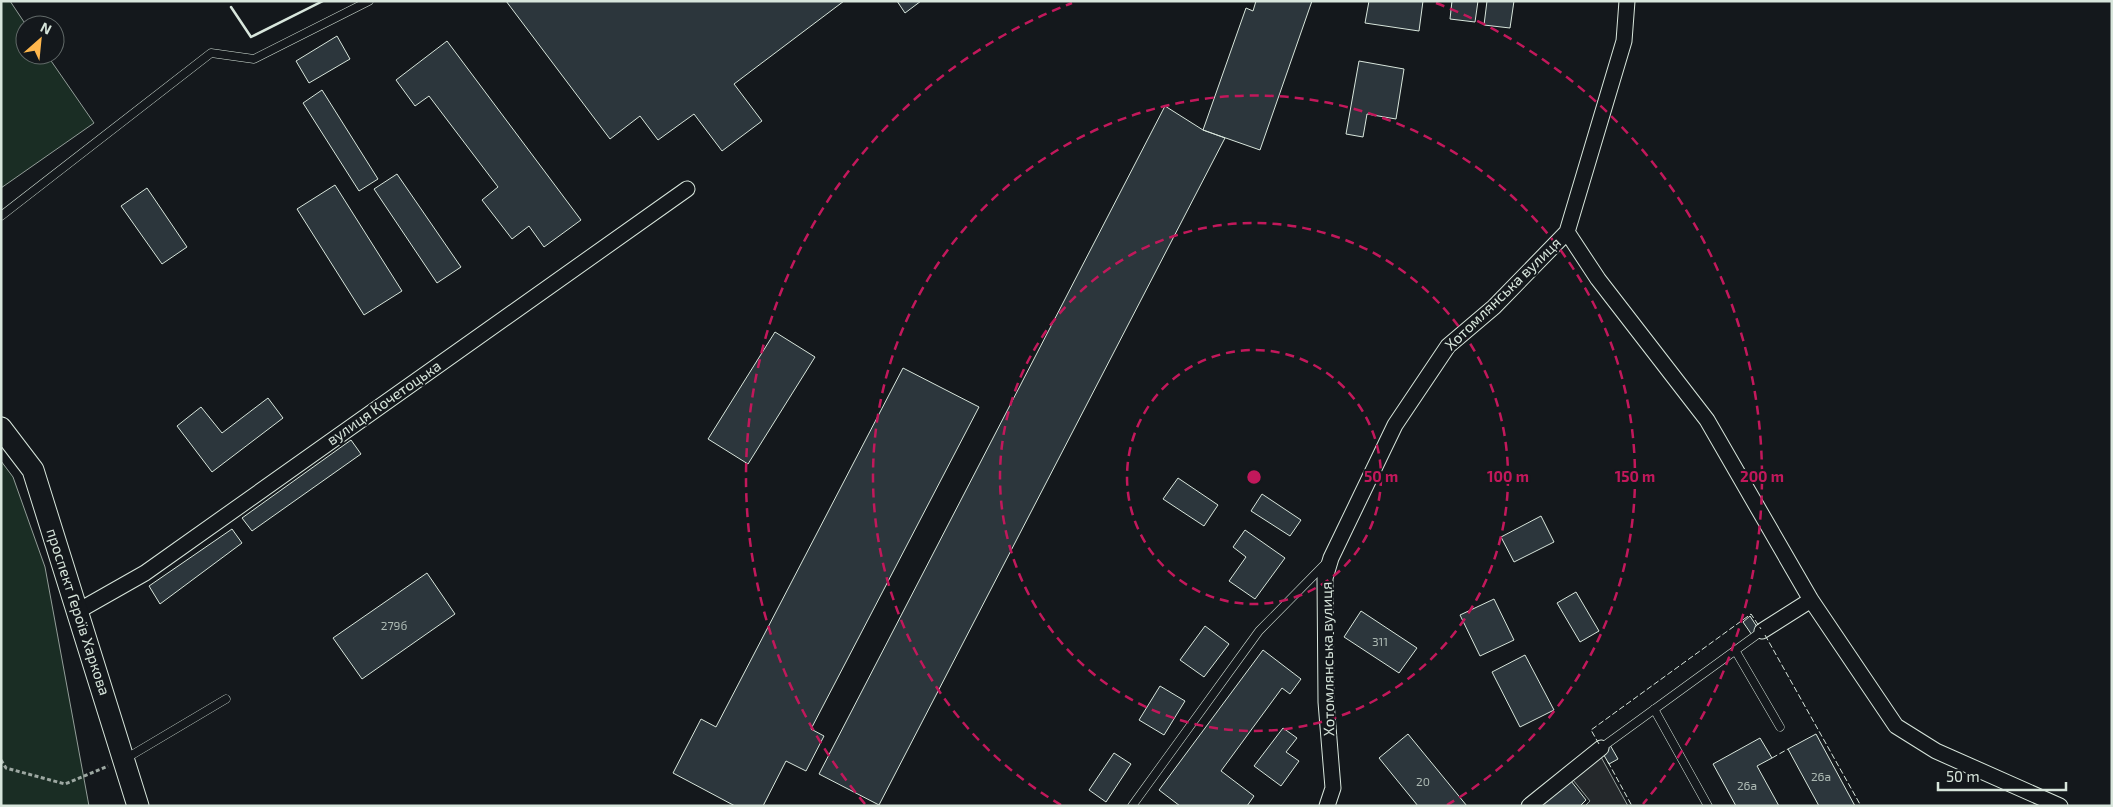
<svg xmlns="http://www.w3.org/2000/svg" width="2113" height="807" viewBox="0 0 2113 807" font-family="'Exo 2',sans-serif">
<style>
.green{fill:#1a2d24;stroke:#939e99}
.parking{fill:#24282b;stroke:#939e99}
.building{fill:#2c363c;stroke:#d8e6dc}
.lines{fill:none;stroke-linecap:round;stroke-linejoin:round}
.lane-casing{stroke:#d8e6dc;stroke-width:9}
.street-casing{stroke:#d8e6dc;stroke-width:17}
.secondary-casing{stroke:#d8e6dc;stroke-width:23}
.path{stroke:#9da8a2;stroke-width:3;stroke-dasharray:4 2.5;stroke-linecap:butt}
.lane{stroke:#14181c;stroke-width:8}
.street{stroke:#14181c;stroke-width:15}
.secondary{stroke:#14181c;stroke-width:21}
.fence{stroke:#d8e6dc;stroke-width:1;stroke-dasharray:6 2.5;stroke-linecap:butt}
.wall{stroke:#d8e6dc;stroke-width:2.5}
.ring{fill:none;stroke:#c2185b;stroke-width:2.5;stroke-dasharray:9 6}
.labels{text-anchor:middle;stroke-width:4;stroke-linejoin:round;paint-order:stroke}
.number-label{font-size:12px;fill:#adbab4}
.street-label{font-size:15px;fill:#d8e6dc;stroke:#14181c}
.centre{fill:#c2185b;stroke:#14181c;stroke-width:2.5}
.ring-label{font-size:15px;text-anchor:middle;font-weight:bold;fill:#c2185b;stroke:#14181c;stroke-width:4;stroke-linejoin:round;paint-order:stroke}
</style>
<rect width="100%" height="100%" fill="#14181c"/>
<path class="green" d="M1,1H10L26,25L25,55H47L94,123L1,188Z
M1,461L13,477L45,567L89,806H1Z"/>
<path class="parking" d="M1601,757L1628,806H1585L1590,801L1573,780Z"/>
<path class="building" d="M506,1H844L734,84L762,121L722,151L694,114L658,140L640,116L610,139Z
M897,1H921L905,13Z
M1256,1H1312L1260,150L1203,130L1246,8L1253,11Z
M1369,1H1423L1419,31L1365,23Z
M1452,1H1478L1475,22L1450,19Z
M1487,1H1514L1510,28L1484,25Z
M337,36L350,59L309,83L296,61Z
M447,41L581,220L544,247L529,226L512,239L482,200L498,187L429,96L415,106L396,80Z
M1359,61L1404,69L1396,119L1367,114L1363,137L1346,134Z
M322,90L378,179L359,191L303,103Z
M1165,106L1203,130L1225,138L879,805L819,774Z
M397,174L461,267L437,283L374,189Z
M335,185L402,291L364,315L297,209Z
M147,188L187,247L162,264L121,206Z
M775,332L815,357L748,464L708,439Z
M903,368L979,407L811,729L824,736L806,771L786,761L763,806H735L673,773L701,719L716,727Z
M268,398L283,418L212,472L177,426L201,407L222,433Z
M351,440L361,454L252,531L242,518Z
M1178,478L1218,505L1204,526L1163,499Z
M1262,494L1301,520L1290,536L1251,511Z
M1541,516L1554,542L1514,562L1501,537Z
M232,529L242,543L160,604L149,586Z
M1245,530L1285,558L1255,599L1229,581L1246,557L1233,547Z
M427,573L455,614L362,679L333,638Z
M1576,592L1599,631L1580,642L1557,603Z
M1494,599L1514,640L1480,656L1460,615Z
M1361,611L1417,648L1399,673L1344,637Z
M1750,616L1759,630L1752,635L1743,622Z
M1205,626L1229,644L1204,677L1180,660Z
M1263,650L1301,679L1290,694L1282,688L1221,771L1254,796L1247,806H1180L1159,790Z
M1525,655L1554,710L1520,727L1492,672Z
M1160,686L1185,701L1164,735L1139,720Z
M1283,728L1297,738L1286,752L1299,761L1281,786L1254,766Z
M1408,734L1467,806H1418L1379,758Z
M1816,734L1855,806H1819L1788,749Z
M1760,738L1772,758L1757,766L1779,806H1736L1713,764Z
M1610,745L1618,759L1609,764L1601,750Z
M1114,753L1131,764L1106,802L1089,790Z
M1571,781L1586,800L1580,806H1540Z"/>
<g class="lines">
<defs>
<path id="lane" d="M1,216L211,53L254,59L369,1
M1735,650L1780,727
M1654,709L1708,806
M1601,748L1762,631
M125,759L226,699
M1132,806L1259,631L1326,563"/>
<path id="street" d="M1567,232L1598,279L1707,420L1811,600L1896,726L1936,751L2060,806
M78,611L145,573L687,189
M1762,631L1811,600
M1327,806L1333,788L1326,702L1325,578L1331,558L1395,425L1448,346L1494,307L1567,232L1624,41L1627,1
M1529,806L1601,748"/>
<path id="secondary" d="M1,428L33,470L138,806"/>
</defs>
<use href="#lane" class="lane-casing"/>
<use href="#street" class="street-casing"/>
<use href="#secondary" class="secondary-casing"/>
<path class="path" d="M1,760L6,768L65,784L108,766"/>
<use href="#lane" class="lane"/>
<use href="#street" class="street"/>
<use href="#secondary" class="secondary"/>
<path class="fence" d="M1765,635L1861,806
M1599,744L1591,730L1751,614L1761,629
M1772,758L1788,749
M1608,762L1632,806"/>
<path class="wall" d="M231,7L251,37L323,1"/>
</g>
<g class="ring">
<circle cx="1254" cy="477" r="127"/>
<circle cx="1254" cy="477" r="254"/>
<path d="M1061 805A381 381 0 1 1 1447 805"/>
<path d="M865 804A508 508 0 0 1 1072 3M1436 3A508 508 0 0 1 1643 804"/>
</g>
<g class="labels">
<g class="number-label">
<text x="394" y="630">279б</text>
<text x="1380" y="646">311</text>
<text x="1821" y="781">26а</text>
<text x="1423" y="786">20</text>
<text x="1747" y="790">26а</text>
</g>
<g class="street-label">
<text transform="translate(1503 294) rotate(-44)" y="5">Хотомлянська вулиця</text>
<text transform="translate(384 403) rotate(-35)" y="5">вулиця Кочетоцька</text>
<text transform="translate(78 612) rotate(72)" y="5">проспект Героїв Харкова</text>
<text transform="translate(1328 659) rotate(-91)" y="5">Хотомлянська вулиця</text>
</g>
</g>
<circle cx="1254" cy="477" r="8" class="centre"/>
<g class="ring-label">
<text x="1381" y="482">50 m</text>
<text x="1508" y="482">100 m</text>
<text x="1635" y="482">150 m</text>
<text x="1762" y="482">200 m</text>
</g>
<rect width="2113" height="807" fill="none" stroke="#d8e6dc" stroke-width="5"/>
<g transform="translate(40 40) rotate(27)"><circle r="24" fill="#14181c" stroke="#626a69"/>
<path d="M0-4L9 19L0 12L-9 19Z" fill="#ffb74d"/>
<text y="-8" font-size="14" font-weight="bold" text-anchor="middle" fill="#d8e6dc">N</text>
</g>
<path d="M1938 782v8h128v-8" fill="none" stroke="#d8e6dc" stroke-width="2.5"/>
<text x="1946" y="782" font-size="15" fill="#d8e6dc" stroke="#14181c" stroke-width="4" paint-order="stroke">50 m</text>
</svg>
